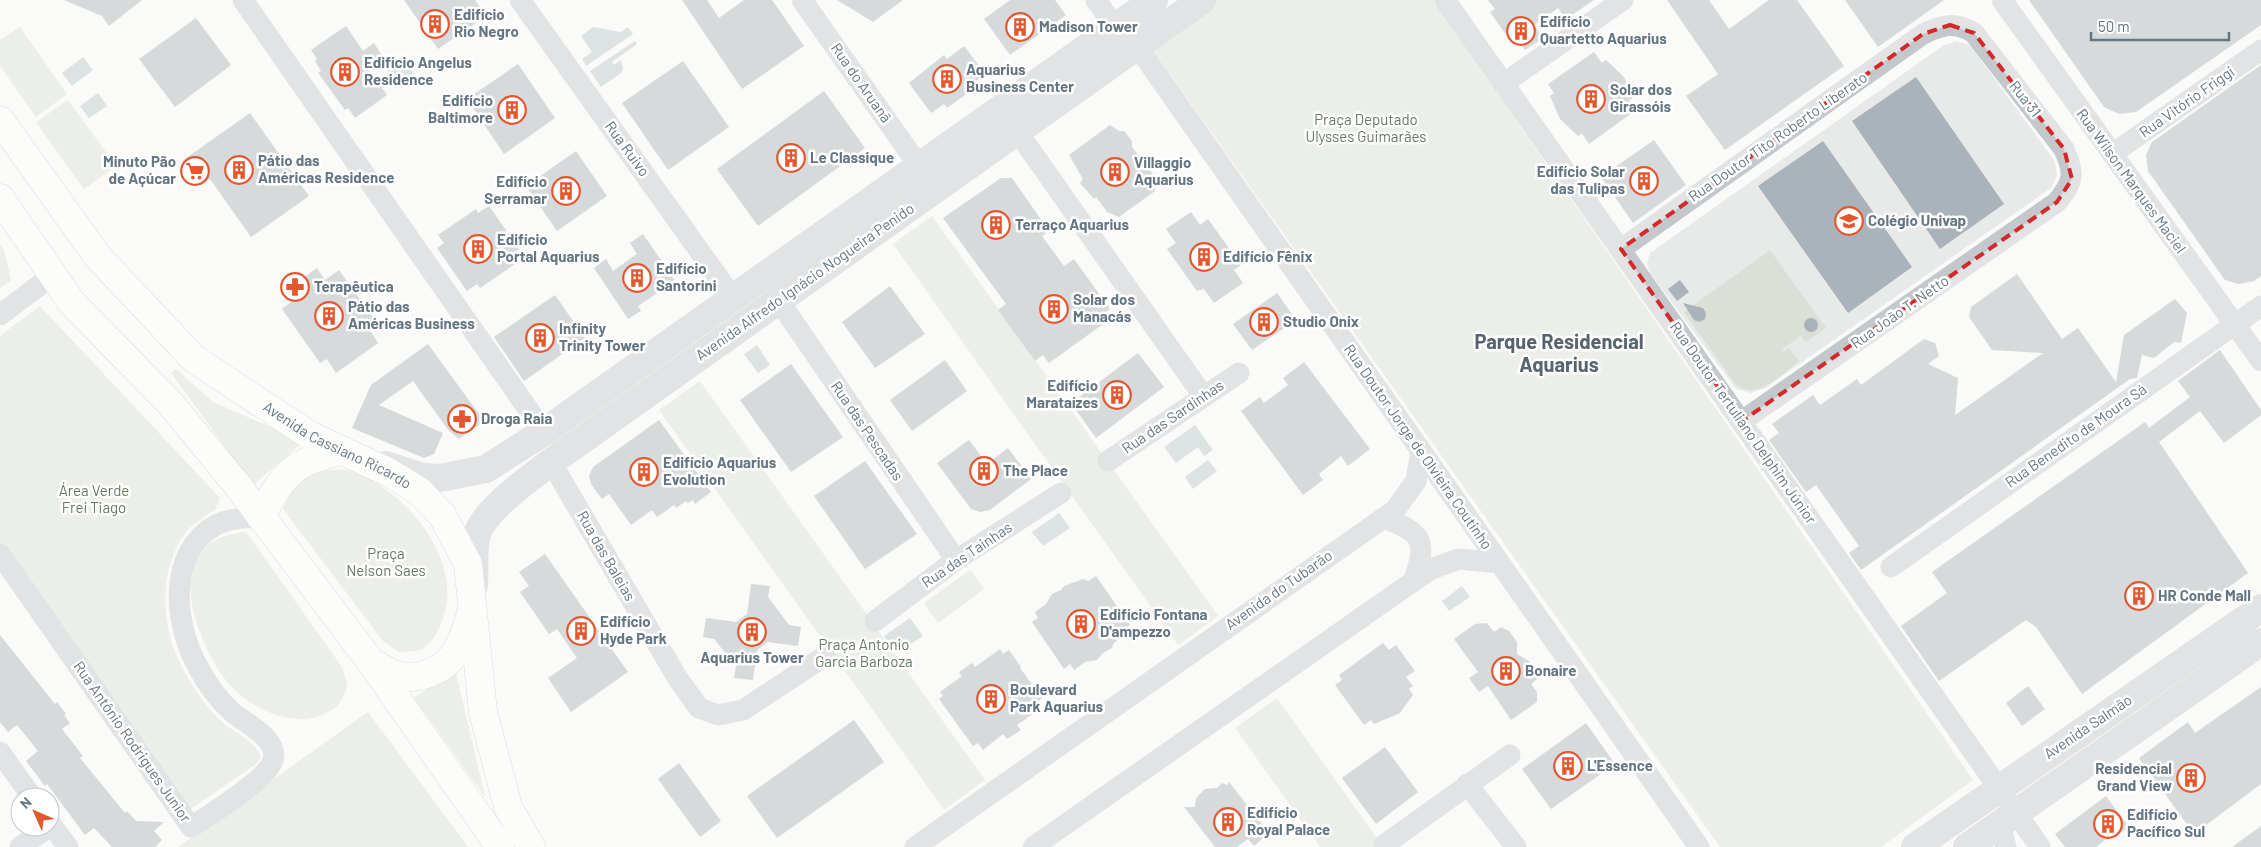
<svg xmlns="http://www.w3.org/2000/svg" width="2261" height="847" viewBox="0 0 2261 847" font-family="Barlow,sans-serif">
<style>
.built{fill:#e8e9e9}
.green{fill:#dadfd7}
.water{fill:#bbc7cb}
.building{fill:#aab3b9}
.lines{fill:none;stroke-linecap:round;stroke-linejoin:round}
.primary-casing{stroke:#b5babe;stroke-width:29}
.minor{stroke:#c3c8cc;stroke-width:21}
.tertiary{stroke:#c3c8cc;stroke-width:28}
.primary{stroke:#fff;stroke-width:28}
.marked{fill:none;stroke:#d62828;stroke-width:4;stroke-dasharray:10 6;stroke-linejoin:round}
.labels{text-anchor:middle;stroke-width:5;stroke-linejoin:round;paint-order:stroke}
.poi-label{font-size:15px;font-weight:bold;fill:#657683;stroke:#fff;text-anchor:start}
.street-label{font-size:15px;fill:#657683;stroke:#fff}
.park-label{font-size:15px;fill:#687a64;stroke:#fff}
.district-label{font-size:20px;font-weight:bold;fill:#57646e;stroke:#fff}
</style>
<rect width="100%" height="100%" fill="#fafaf8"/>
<path class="built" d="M1957,41L1970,45L2051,156L2055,162L2057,175L2051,188L1765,388L1751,393L1736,389L1650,273L1647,263L1650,253L1944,45Z"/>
<path class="green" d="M1215,0H1433L1973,780L1881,847H1720L1150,46Z
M20,27L67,94L36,117L0,66V40Z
M68,100L116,166L84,189L36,122Z
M932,216L1218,616L1178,645L893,244Z
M0,244L4,250L11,280L0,288Z
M1770,250L1826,328L1806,342L1801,336L1782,349L1784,352L1789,348L1799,361C1782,374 1758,401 1736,385L1684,312Z
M40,306L220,498L216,509C206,516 194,522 186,532C156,572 161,632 185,673C195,690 207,709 222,722C233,731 250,739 258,751C262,756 260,760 256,764L185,813L0,547V336Z
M176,369L214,403L304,441L253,485L171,373Z
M700,381L985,780L944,810L659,410Z
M325,470C333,470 344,469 352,471C405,490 464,559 443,618C439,629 433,643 422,649C416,652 406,651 399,652L383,641L283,509C294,483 299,480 325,470Z
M246,532L342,667C343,673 347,680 347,686C347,690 343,696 341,700C337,708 332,710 324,714C294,729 249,708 229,684C215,668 205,646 198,627C192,608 188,590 193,571C201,543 218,535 246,532Z
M970,570L984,589L938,623L924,603Z
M455,669L485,797L414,698Z
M1277,698L1383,847H1320L1235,728Z
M368,712L468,847H178Z"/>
<path class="water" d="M593,27L621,32L628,27L633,34L586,66L582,59L592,52L581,36Z
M635,41L637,44L612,62L614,65L621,60L623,68L621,73L601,87L590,71Z
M83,57L93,70L72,86L62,73Z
M404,60L416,77L401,88L388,71Z
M98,93L107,106L89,118L80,106Z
M757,345L770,365L758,373L744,354Z
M1195,425L1213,450L1204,456L1198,447L1176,463L1164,447Z
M1208,460L1217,471L1193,489L1185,477Z
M1059,513L1070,528L1043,546L1032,532Z
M1462,586L1470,597L1449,611L1442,601Z
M910,618L923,636L908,646L903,639L891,648L884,636Z"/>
<path class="building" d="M64,0H142L109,26L102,16Z
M404,0H475L486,16L438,49Z
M682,0H707L719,18L744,0H772L804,46L742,89Z
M837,0H903L873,22Z
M1010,0H1055L1066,15L1010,55L984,19Z
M1488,0H1594L1566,19L1558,8L1534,25L1543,38L1525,50L1516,38L1511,42L1490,12L1495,9Z
M1667,0H1709L1729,29L1769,0H1797L1844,66L1725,150L1686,96L1718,74Z
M1845,0H1944L1878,47Z
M2029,0H2261V25L2136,112L2119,114L2104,107Z
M196,18L231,65L175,107L139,59Z
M346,26L363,51L374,43L384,59L369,70L387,95L355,118L348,108L345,110L318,73L321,71L315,61L317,59L311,50Z
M964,46L985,74L973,83L976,87L947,108L944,104L931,113L909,83L944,55L947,59Z
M1594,52L1602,63L1606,60L1624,77L1633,98L1629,100L1636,110L1589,144L1582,133L1578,136L1560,119L1550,96L1554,93L1548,84Z
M683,61L729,127L668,170L622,103Z
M518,64L555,118L504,154L467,99Z
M2261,65V276L2254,281L2238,284L2225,280L2148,171L2146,155L2152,142Z
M1916,77L2004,204L1940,249L1852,121Z
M824,91L865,148L758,226L717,169Z
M250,113L309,196L251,237L210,179L200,186L182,161Z
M1110,125L1119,131H1124L1132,141V147L1155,177V191L1119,217L1107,212L1096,197L1094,199L1080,183L1083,179L1069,155Z
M1654,140L1686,185L1633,223L1601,177Z
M1823,141L1912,267L1848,313L1758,186Z
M576,151L607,196L557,231L526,186Z
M1001,178H1012L1049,231L1042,236L1064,266L1074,259L1110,309L1101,315L1106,322L1049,363L1043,355L1035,361L998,310L1006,304L943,218Z
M489,206L519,249L512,254L518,262L480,288L477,284L467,291L437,248L444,243L438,235L476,209L478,213Z
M1191,212L1200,225L1208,219L1241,265L1234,270L1243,283L1214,303L1204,289L1197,291L1167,249L1176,243L1166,229Z
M643,234L678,285L665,294L662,290L638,306L641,311L628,319L594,268L606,259L613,271L637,254L630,243Z
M317,268L325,280L339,270L377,323L369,329L378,343L336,373L327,359L320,363L282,309L291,302L284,292Z
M2017,274L2062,339L2078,328L2116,382L2124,335L2175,299L2187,313L2181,343L2174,342L2154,358L2142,355L2137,378L2130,379L1861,570L1849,553L1859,546L1816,485L1806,492L1769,440L1779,433L1772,424L1813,395L1820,405L1857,379L1861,385L1924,339L1935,343L1939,356L1928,364L1958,378L1955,415L2043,353L1992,350L1969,317L1971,307Z
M1680,280L1689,292L1677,301L1668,289Z
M890,286L925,334L875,368L842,322Z
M1277,293L1296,320L1252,350L1233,324Z
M555,295L585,338L524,381L494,337Z
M1683,303L1703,308L1706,313L1705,319L1700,322L1694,320Z
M1804 325a7 7 0 1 1 14 0a7 7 0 1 1-14 0Z
M428,344L484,421L459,439L449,431L413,381L379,405L443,433L434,454L424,458L352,428L371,385Z
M2220,350L2261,410V415L2224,443L2200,411L2159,442L2248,573L2082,694L2036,627L2026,620L1939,681L1901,626L1947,593L1932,572L2145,422L2149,428L2190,397L2178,381Z
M1138,353L1164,387L1096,438L1071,403Z
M945,360L967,391L912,431L890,400Z
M1304,362L1370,449L1348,466L1341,456L1319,474L1323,480L1303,495L1241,411L1260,397L1264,403L1288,385L1283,378Z
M791,364L843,437L791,472L740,400Z
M659,420L711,492L695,504L693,500L688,503L686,501L676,508L674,505L657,517L652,510L631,525L609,494L602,499L591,484L589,476L593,467Z
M969,440L987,464L1008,448L1031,479L990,510L980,512L971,509L937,463Z
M865,461L917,534L865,569L814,496Z
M545,554L628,672L571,712L548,678L577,658L557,629L549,634L520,592L529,586L519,572Z
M1096,576L1130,625L1122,631V636L1113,644L1112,648L1103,653L1097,660L1085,662L1074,670L1070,664L1064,669L1032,622L1038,618L1035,612L1046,604L1052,594L1061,590L1064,586L1083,579L1088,581Z
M751,584L770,586L768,597L789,625L801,627L798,646L768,642L757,650L753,680L734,678L736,666L714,639L703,637L706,618L736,622L747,614Z
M1487,623L1494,632L1501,627L1509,631L1517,642V654L1529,661L1535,670L1537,679L1531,684L1537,692V702L1511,720L1488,686L1479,692L1469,678L1478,672L1454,639L1475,624Z
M0,635L55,704L57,702L66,714L64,715L70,723L62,729L83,756L80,758L125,813L127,811L136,821L164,822L154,831L162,840L155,847H112L94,828L85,835L47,784L45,786L26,761L38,751L17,725L8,732L0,722Z
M1383,643L1389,650L1396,645L1415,671L1406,677L1413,686L1409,689L1413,695L1400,713L1374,724L1371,720L1364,725L1335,685L1342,680L1339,675Z
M1000,649L1003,654L1009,650L1021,667L1020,668L1042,698L1037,702L1041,708L1017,725L1021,730L1007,739L1003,734L983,750L978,743L973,746L962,731L939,699L943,696L940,692L962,676L959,672L972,663L975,667Z
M2028,686L2045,709L2022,726L2006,703Z
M2261,687V784L2194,834L2139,758L2188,722L2195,733Z
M854,720L884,762L777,838L747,796Z
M1586,723L1615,764L1551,809L1522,769Z
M1385,747L1418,792L1376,824L1342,778Z
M679,763L721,821L700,837L658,779Z
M1229,782L1269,833L1254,846L1248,839L1237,847H1215L1184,807H1195L1196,798L1205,789L1217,788L1222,783L1227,785Z
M2106,796L2129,827L2115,837L2113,834L2096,847H2065L2055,834Z
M2261,826V847H2232Z"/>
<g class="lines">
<defs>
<g id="primary">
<path id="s1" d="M0,120L98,257L194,359L311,436L388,472L419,491L442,515L468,564L483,712L508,807L531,847"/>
<path d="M0,198L72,303L170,403L238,486L371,662L500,847"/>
<path d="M261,517C282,475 294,460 342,451"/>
<path d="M371,662C379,666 387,672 396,675C415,682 444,671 455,653C463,641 467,627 471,613"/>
</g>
</defs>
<use href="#primary" class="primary-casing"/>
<path class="minor" d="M243,0L544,432
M520,0L733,298
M802,0L919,166
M1096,0L1115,27
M1445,0L2040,847
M2002,0L2261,361
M1137,46L1699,847
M1503,84L1623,0
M1017,131L1204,397
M2112,154L2261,50
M1621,249L1923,34C1942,25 1954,21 1974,33L2064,149C2075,174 2074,181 2057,202L1742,421
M779,301L956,560
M0,315L53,275
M1108,461L1239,373
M551,462L678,679L699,708L718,715L743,710L825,656
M1383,518C1424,532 1428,543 1413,582
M0,554L191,827C209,815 267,780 273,760C279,738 244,723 231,711C217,698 205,681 197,665C174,623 167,552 216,525C229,518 246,518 261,517
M1891,567L2261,306
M875,621L956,560L1061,493
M0,752L32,797
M1467,784L1516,847
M50,823L68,847
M2000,823L2006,847
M1384,845L1510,755
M20,847L49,827
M915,847L1395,510L1416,481L1421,451
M1033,847L1431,569L1459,559L1499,563"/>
<path class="tertiary" d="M386,465L423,477L440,478L486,469L544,432L1154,0
M474,585C475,570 473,553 476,538C481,512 530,478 551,462L1202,0
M1915,847L2261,608
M1967,847L2261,642"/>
<use href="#primary" class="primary"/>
</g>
<path d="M0 0H2261V847H0ZM1950,25L1974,33L2064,149L2072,179L2057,202L1742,421L1621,249L1923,34Z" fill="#fafaf8" fill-opacity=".55" fill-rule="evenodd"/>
<path class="marked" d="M1950,25L1974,33L2064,149L2072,179L2057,202L1742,421L1621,249L1923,34Z"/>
<defs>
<symbol id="building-ring" viewBox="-11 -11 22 22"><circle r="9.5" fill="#fff" stroke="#e4572e" stroke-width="1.5"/><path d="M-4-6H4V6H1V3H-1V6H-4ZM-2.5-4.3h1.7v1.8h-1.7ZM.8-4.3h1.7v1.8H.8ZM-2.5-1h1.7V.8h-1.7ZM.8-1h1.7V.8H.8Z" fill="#e4572e"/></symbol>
<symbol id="supermarket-ring" viewBox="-11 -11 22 22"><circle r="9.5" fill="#fff" stroke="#e4572e" stroke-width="1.5"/><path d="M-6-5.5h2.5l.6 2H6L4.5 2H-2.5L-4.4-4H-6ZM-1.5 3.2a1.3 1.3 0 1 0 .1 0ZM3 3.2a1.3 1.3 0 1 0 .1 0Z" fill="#e4572e"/></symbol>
<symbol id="school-ring" viewBox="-11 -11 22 22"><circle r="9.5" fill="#fff" stroke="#e4572e" stroke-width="1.5"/><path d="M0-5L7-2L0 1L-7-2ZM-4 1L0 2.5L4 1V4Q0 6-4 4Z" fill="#e4572e"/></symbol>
<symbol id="pharmacy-ring" viewBox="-11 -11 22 22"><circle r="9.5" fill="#fff" stroke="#e4572e" stroke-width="1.5"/><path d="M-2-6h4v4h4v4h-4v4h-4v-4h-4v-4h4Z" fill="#e4572e"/></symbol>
</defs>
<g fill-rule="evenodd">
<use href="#building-ring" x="419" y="8" width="32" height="32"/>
<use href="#building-ring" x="1004" y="11" width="32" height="32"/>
<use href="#building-ring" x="1505" y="15" width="32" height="32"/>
<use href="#building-ring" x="329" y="56" width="32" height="32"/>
<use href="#building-ring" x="931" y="63" width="32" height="32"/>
<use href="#building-ring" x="1575" y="83" width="32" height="32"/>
<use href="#building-ring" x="496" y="94" width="32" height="32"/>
<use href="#building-ring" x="775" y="142" width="32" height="32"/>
<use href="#building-ring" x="223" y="154" width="32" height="32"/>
<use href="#supermarket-ring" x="179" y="155" width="32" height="32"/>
<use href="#building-ring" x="1099" y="156" width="32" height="32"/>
<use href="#building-ring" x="1628" y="165" width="32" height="32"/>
<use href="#building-ring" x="550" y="175" width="32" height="32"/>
<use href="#school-ring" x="1833" y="205" width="32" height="32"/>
<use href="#building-ring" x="980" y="209" width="32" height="32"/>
<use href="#building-ring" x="462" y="233" width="32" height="32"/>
<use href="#building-ring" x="1188" y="241" width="32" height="32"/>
<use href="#building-ring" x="621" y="262" width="32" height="32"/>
<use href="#pharmacy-ring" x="279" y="271" width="32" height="32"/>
<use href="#building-ring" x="1038" y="293" width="32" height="32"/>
<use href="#building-ring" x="313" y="300" width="32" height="32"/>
<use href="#building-ring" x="1248" y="306" width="32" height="32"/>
<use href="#building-ring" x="524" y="322" width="32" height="32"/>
<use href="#building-ring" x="1101" y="379" width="32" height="32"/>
<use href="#pharmacy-ring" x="446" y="403" width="32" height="32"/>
<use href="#building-ring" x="968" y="455" width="32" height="32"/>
<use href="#building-ring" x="628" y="456" width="32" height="32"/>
<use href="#building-ring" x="2123" y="580" width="32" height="32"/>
<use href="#building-ring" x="1065" y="608" width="32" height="32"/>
<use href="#building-ring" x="565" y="615" width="32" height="32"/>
<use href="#building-ring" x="736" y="616" width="32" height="32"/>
<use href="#building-ring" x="1490" y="655" width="32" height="32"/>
<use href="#building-ring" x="975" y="683" width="32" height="32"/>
<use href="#building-ring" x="1552" y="750" width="32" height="32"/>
<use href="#building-ring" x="2175" y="762" width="32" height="32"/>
<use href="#building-ring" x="1212" y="806" width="32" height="32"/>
<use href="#building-ring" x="2092" y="808" width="32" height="32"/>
</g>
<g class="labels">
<g class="poi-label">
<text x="454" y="20">Edifício<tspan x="454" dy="17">Rio Negro</tspan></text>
<text x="1540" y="27">Edifício<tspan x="1540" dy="17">Quartetto Aquarius</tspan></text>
<text x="1039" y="32">Madison Tower</text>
<text x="364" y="68">Edifício Angelus<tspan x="364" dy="17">Residence</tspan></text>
<text x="966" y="75">Aquarius<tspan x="966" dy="17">Business Center</tspan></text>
<text x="1610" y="95">Solar dos<tspan x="1610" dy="17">Girassóis</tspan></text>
<text x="493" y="106" text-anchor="end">Edifício<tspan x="493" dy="17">Baltimore</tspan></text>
<text x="810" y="163">Le Classique</text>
<text x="258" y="166">Pátio das<tspan x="258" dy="17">Américas Residence</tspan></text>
<text x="176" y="167" text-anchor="end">Minuto Pão<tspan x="176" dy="17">de Açúcar</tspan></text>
<text x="1134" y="168">Villaggio<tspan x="1134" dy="17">Aquarius</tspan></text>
<text x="1625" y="177" text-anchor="end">Edifício Solar<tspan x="1625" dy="17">das Tulipas</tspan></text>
<text x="547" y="187" text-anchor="end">Edifício<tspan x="547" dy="17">Serramar</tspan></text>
<text x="1868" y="226">Colégio Univap</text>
<text x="1015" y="230">Terraço Aquarius</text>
<text x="497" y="245">Edifício<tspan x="497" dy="17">Portal Aquarius</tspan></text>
<text x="1223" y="262">Edifício Fênix</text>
<text x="656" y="274">Edifício<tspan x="656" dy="17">Santorini</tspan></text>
<text x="314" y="292">Terapêutica</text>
<text x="1073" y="305">Solar dos<tspan x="1073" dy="17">Manacás</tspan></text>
<text x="348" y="312">Pátio das<tspan x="348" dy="17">Américas Business</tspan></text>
<text x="1283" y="327">Studio Onix</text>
<text x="559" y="334">Infinity<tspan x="559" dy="17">Trinity Tower</tspan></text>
<text x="1098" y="391" text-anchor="end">Edifício<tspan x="1098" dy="17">Marataízes</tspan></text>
<text x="481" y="424">Droga Raia</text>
<text x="663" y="468">Edifício Aquarius<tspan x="663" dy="17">Evolution</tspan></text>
<text x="1003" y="476">The Place</text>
<text x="2158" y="601">HR Conde Mall</text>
<text x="1100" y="620">Edifício Fontana<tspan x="1100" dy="17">D'ampezzo</tspan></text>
<text x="600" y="627">Edifício<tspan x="600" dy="17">Hyde Park</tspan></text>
<text x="752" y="663" text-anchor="middle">Aquarius Tower</text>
<text x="1525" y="676">Bonaire</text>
<text x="1010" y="695">Boulevard<tspan x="1010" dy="17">Park Aquarius</tspan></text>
<text x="1587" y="771">L'Essence</text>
<text x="2172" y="774" text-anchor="end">Residencial<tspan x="2172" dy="17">Grand View</tspan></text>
<text x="1247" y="818">Edifício<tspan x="1247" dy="17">Royal Palace</tspan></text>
<text x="2127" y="820">Edifício<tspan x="2127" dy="17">Pacífico Sul</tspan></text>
</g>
<g class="street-label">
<text transform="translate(861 83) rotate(55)" y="5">Rua do Aruanã</text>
<text transform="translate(2025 99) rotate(52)" y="5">Rua 31</text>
<text transform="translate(2187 102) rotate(-35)" y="5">Rua Vitório Friggi</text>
<text transform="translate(1778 137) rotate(-35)" y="5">Rua Doutor Tito Roberto Liberato</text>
<text transform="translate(627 149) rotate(54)" y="5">Rua Ruivo</text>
<text transform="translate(2131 181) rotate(54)" y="5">Rua Wilson Marques Maciel</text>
<text transform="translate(805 282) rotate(-35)" y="5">Avenida Alfredo Ignácio Nogueira Penido</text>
<text transform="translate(1900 312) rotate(-35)" y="5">Rua João T. Netto</text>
<text transform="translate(1173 417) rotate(-34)" y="5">Rua das Sardinhas</text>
<text transform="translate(1743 423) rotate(55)" y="5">Rua Doutor Tertuliano Delphim Júnior</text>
<text transform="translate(867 431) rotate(56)" y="5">Rua das Pescadas</text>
<text transform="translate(2076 436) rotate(-35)" y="5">Rua Benedito de Moura Sá</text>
<text dy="5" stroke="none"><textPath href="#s1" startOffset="476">Avenida Cassiano Ricardo</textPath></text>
<text transform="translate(1418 447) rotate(55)" y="5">Rua Doutor Jorge de Olvieira Coutinho</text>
<text transform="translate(967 555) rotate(-34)" y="5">Rua das Tainhas</text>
<text transform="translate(606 556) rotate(60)" y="5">Rua das Baleias</text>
<text transform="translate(1279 590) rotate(-35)" y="5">Avenida do Tubarão</text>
<text transform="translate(2088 727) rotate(-34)" y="5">Avenida Salmão</text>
<text transform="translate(132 742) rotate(55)" y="5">Rua Antônio Rodrigues Junior</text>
</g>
<g class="park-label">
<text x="1366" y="125">Praça Deputado<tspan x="1366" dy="17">Ulysses Guimarães</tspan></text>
<text x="94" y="496">Área Verde<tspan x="94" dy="17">Frei Tiago</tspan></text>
<text x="386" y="559">Praça<tspan x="386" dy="17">Nelson Saes</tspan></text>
<text x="864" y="650">Praça Antonio<tspan x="864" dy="17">Garcia Barboza</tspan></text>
</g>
<g class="district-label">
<text x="1559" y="349">Parque Residencial<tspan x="1559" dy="23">Aquarius</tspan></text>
</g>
</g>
<g transform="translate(35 812) rotate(315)"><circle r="24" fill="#ffffff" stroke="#c1c8cd"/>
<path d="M0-4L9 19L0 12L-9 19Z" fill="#e4572e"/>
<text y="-8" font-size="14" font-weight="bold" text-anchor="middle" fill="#657683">N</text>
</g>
<path d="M2091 32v8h138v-8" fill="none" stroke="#657683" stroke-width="2.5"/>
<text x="2098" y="32" font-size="15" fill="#657683" stroke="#ffffff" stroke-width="4" paint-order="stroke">50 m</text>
</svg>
